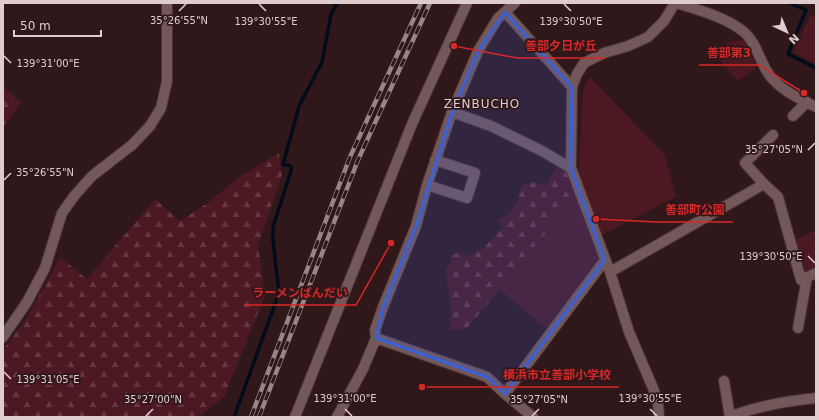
<svg xmlns="http://www.w3.org/2000/svg" width="819" height="420" viewBox="0 0 819 420" font-family="'DejaVu Sans','Noto Sans JP',sans-serif">
<style>
.forest{fill:url(#forest-firs)}
.park{fill:#4c1821}
.lines{fill:none;stroke-linecap:round;stroke-linejoin:round}
.stream{stroke:#000c19;stroke-width:3.5}
.minor-casing{stroke:#463335;stroke-width:12}
.tertiary-casing{stroke:#463335;stroke-width:12}
.minor{stroke:#745759;stroke-width:10}
.tertiary{stroke:#745759;stroke-width:10}
.rail-casing{stroke:#998486;stroke-width:4.5}
.rail{stroke:#30171a;stroke-width:3;stroke-dasharray:9;stroke-linecap:butt}
.marked{fill:#3a61d6;fill-opacity:0.2;stroke:#3a61d6;stroke-width:3;stroke-linejoin:round}
.ticks{fill:none;stroke:#dfcdce;stroke-width:1.5}
.labels{text-anchor:middle;stroke-width:3.5;stroke-linejoin:round;paint-order:stroke}
.neighbourhood-label{font-size:12px;letter-spacing:1px;fill:#dfcdce;stroke:#30171a}
.ticks-label{font-size:10px;text-anchor:middle;fill:#dfcdce;stroke:#30171a;stroke-width:3.5;stroke-linejoin:round;paint-order:stroke}
.leader{fill:none;stroke:#d62828;stroke-width:1.5}
.callout-dot{fill:#d62828;stroke:#30171a;stroke-width:1.5}
.callout-label{font-size:12px;text-anchor:middle;font-weight:bold;fill:#d62828;stroke:#30171a;stroke-width:3.5;stroke-linejoin:round;paint-order:stroke}
</style>
<defs>
<pattern id="forest-firs" width="22" height="20" patternUnits="userSpaceOnUse"><rect width="22" height="20" fill="#4c1821"/><path d="M5 1l3.5 6h-7zM16 11l3.5 6h-7z" fill="#653840"/></pattern>
</defs>
<rect width="100%" height="100%" fill="#30171a"/>
<path class="forest" d="M3,86L21,103L3,127Z
M279,153L282,175L258,245L265,296L224,397L199,417H3V350L28,316L60,257L87,279L155,199L180,221L209,202L241,176Z
M556,167L568,173L577,194L500,290L466,329L449,330L451,316L446,270L451,262V256L459,252L469,256L483,248L504,227L497,221C515,212 517,203 522,185L535,182L546,186Z"/>
<path class="park" d="M811,14L816,18V64L793,52Z
M744,40L757,67L738,81L718,58L728,42Z
M590,77L665,155L676,197L592,240L601,260L548,330L500,290L577,194L583,93L585,84Z
M816,230V269L806,273L802,270L793,241Z"/>
<g class="lines">
<path class="stream" d="M790,3L806,10L788,54L816,68
M234,417L279,293L273,240V227L291,171V167L289,165H283L299,106L322,62L331,14L337,3"/>
<defs>
<path id="minor" d="M505,12L572,87
M452,112L491,126L542,151L571,168L610,272L629,332L653,388L658,403L659,417
M793,116L807,102
M773,135L745,163L764,184L778,197L801,280L816,273
M571,168L572,87L577,74L584,63L604,53L628,46L648,37L664,21L675,3
M427,185L467,198L475,173L435,160
M610,272L764,184
M798,328L807,277
M3,337L27,302L45,268L62,213L75,195L92,176L132,145L150,126L161,108L167,81V3
M376,338L487,377L505,394L533,417
M724,381L730,417
M505,394L605,260
M337,417L363,369L376,338L375,330L383,307L416,226L427,185L452,112L478,51L498,18L515,3
M729,417C757,406 786,401 816,398"/>
<path id="tertiary" d="M677,3C698,10 726,17 744,32C757,43 760,63 770,76C782,91 800,99 816,107
M295,417L412,124L467,3"/>
</defs>
<use href="#minor" class="minor-casing"/>
<use href="#tertiary" class="tertiary-casing"/>
<use href="#minor" class="minor"/>
<use href="#tertiary" class="tertiary"/>
<defs>
<path id="rail" d="M251,417L350,157L421,3
M259,417L358,160L430,3"/>
</defs>
<use href="#rail" class="rail-casing"/>
<use href="#rail" class="rail"/>
</g>
<path class="marked" d="M505,12L572,87L571,168L605,260L505,394L487,377L376,338L383,307L416,226L452,112L478,51Z"/>
<path class="ticks" d="M259,4L266,11M564,4L571,11M179,11L186,4M4,56L11,63M808,150L815,143M4,180L11,173M808,256L815,263M4,372L11,379M345,409L352,416M650,409L657,416M146,416L153,409M532,416L539,409"/>
<g class="labels">
<g class="neighbourhood-label">
<text x="482" y="108">ZENBUCHO</text>
</g>
</g>
<g class="ticks-label">
<text x="179" y="24">35°26'55"N</text>
<text x="266" y="25">139°30'55"E</text>
<text x="571" y="25">139°30'50"E</text>
<text x="48" y="67">139°31'00"E</text>
<text x="774" y="153">35°27'05"N</text>
<text x="45" y="176">35°26'55"N</text>
<text x="771" y="260">139°30'50"E</text>
<text x="48" y="383">139°31'05"E</text>
<text x="345" y="402">139°31'00"E</text>
<text x="650" y="402">139°30'55"E</text>
<text x="153" y="403">35°27'00"N</text>
<text x="539" y="403">35°27'05"N</text>
</g>
<path class="leader" d="M454 46L517 58H605M804 93L759 65H699M596 219L657 222H733M391 243L356 305H244M422 387L495 387H619"/>
<g class="callout-dot">
<circle cx="454" cy="46" r="4"/>
<circle cx="804" cy="93" r="4"/>
<circle cx="596" cy="219" r="4"/>
<circle cx="391" cy="243" r="4"/>
<circle cx="422" cy="387" r="4"/>
</g>
<g class="callout-label">
<text x="561" y="50">善部夕日が丘</text>
<text x="729" y="57">善部第3</text>
<text x="695" y="214">善部町公園</text>
<text x="300" y="297">ラーメンばんだい</text>
<text x="557" y="379">横浜市立善部小学校</text>
</g>
<rect width="819" height="420" fill="none" stroke="#dfcdce" stroke-width="8"/>
<g transform="translate(787 32) rotate(136)" stroke="#30171a" stroke-width="3" paint-order="stroke">
<path d="M0-3L7 15L0 10L-7 15Z" fill="#dfcdce"/>
<text y="-6" font-size="11" font-weight="bold" text-anchor="middle" fill="#dfcdce">N</text>
</g>
<path d="M14 30v6h87v-6" fill="none" stroke="#dfcdce" stroke-width="2"/>
<text x="20" y="30" font-size="12" fill="#dfcdce" stroke="#30171a" stroke-width="3" paint-order="stroke">50 m</text>
</svg>
